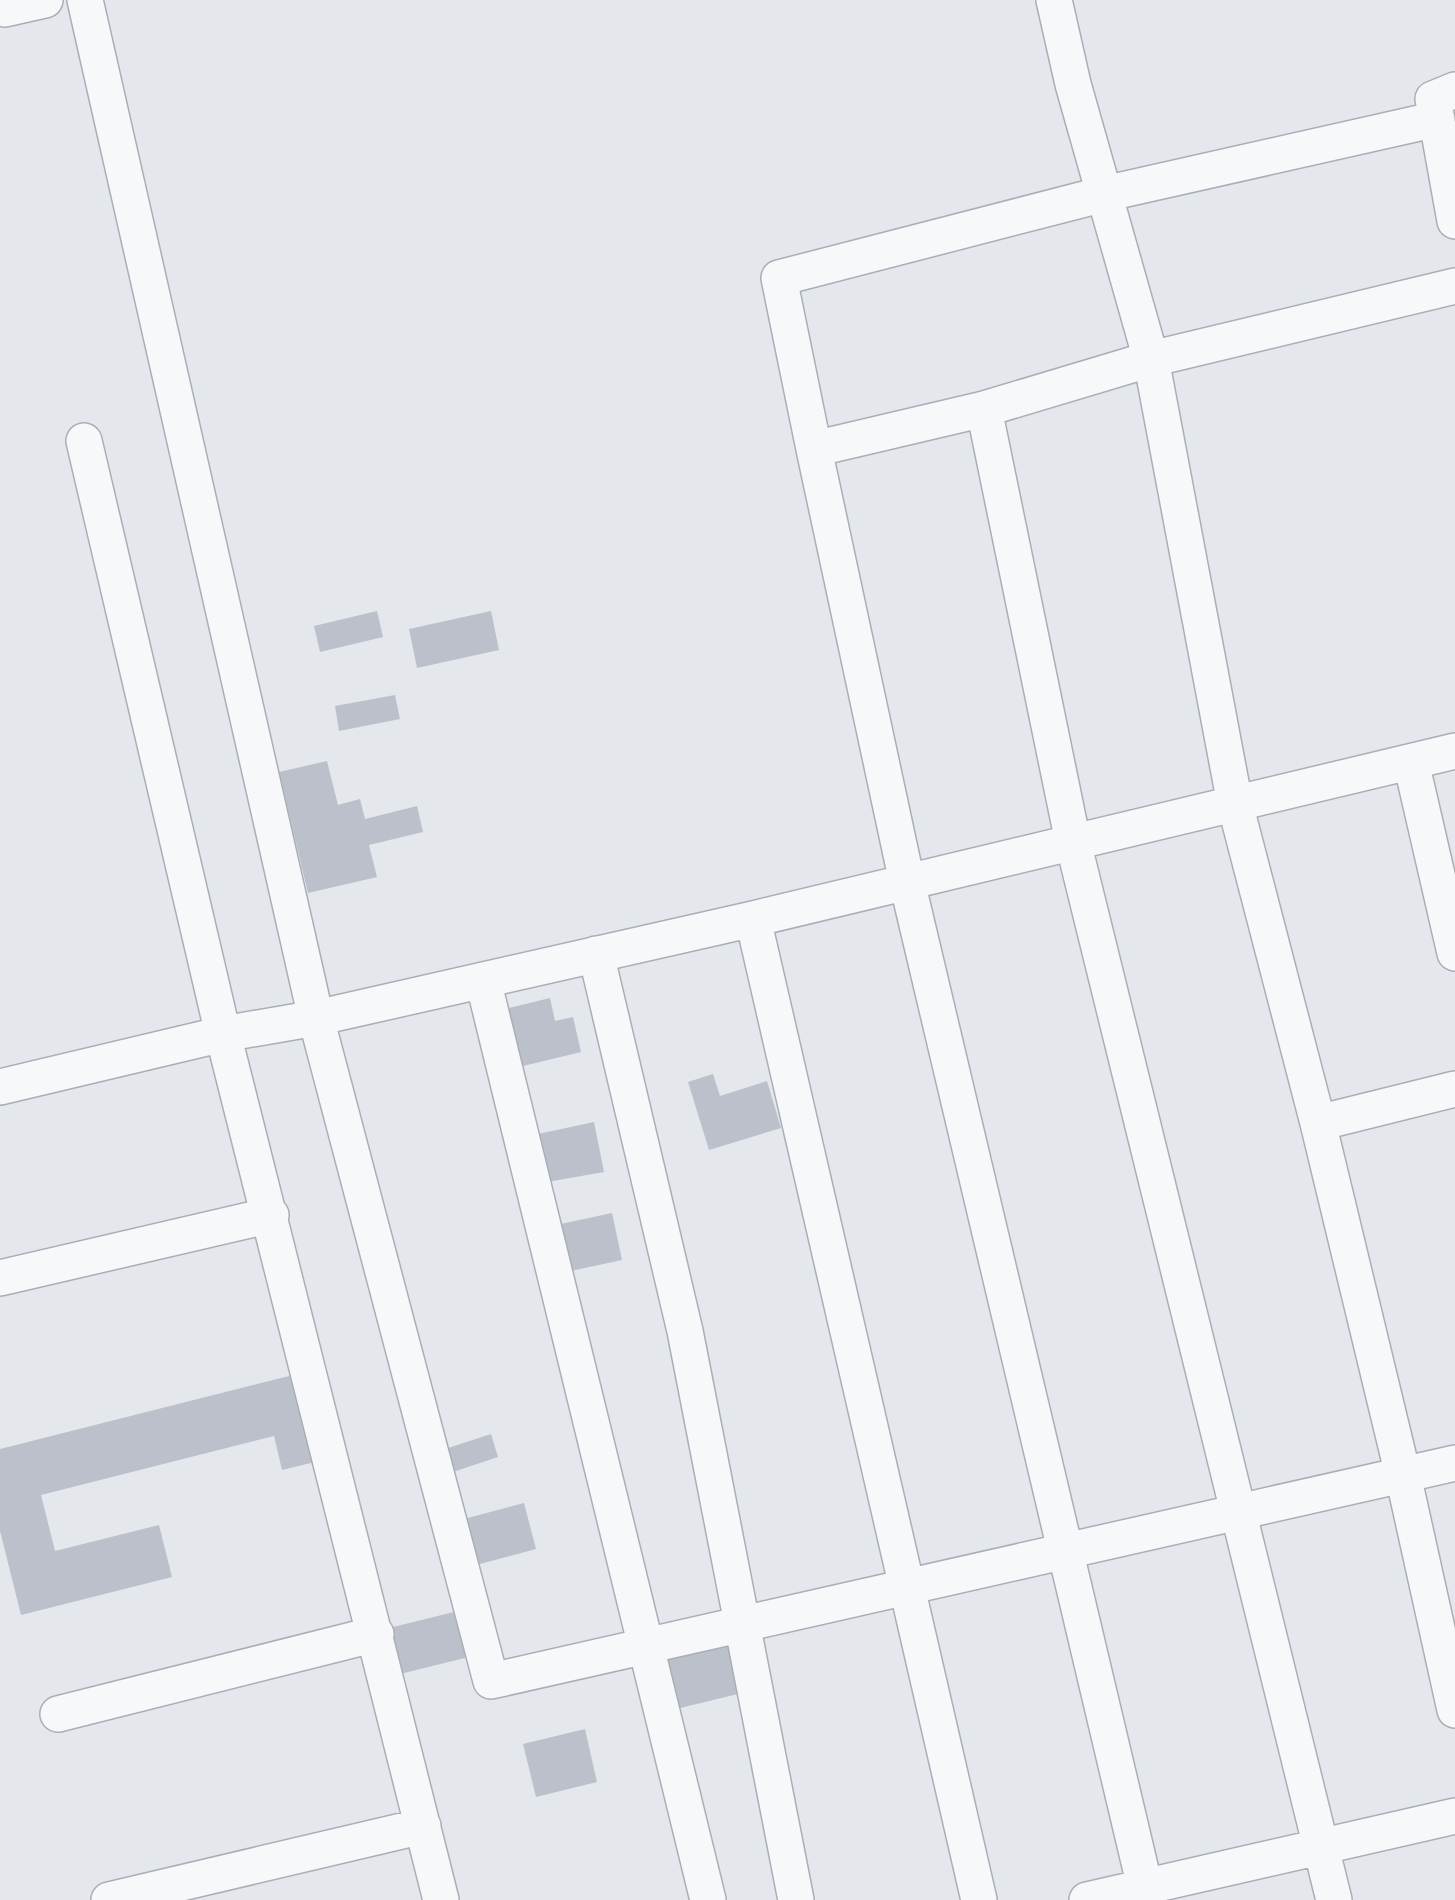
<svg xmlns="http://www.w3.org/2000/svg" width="1455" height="1900" viewBox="0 0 1455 1900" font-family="Figtree,sans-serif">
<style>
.building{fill:#bbc0ca}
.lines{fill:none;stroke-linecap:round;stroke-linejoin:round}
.street-casing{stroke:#a9aeb7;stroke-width:38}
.street{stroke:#f7f8fa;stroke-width:35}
</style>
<rect width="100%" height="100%" fill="#e4e7ec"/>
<path class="building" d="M377,611L383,637L320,652L314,626Z
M491,611L499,650L417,668L409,629Z
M395,695L400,719L339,731L335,706Z
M327,761L338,805L360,799L365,819L417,806L423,832L369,845L377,877L308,893L279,772Z
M550,998L555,1021L573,1017L581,1052L519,1067L505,1009Z
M713,1074L720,1096L767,1081L781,1128L709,1150L688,1082Z
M594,1122L604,1172L547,1182L538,1134Z
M612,1213L622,1260L566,1272L556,1225Z
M301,1373L323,1460L282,1470L274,1436L41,1495L55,1551L159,1525L172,1577L21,1615L0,1531V1449Z
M491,1434L498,1457L450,1473L442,1450Z
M524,1503L536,1549L476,1565L464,1519Z
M462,1610L473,1656L400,1674L389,1628Z
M727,1633L742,1693L676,1709L661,1648Z
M585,1729L597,1782L536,1797L523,1744Z"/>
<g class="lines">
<defs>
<path id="street" d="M85,0L316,1018L223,1034L441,1900
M1054,0L1073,84L1151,359L1235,804L1318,1123L1403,1475L1455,1710
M5,9L45,0
M1455,90L1433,99L1455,221
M984,409L1073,842L1334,1900
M814,449L779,278L1104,194L1437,119
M1455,751L753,919L316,1018L491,1681L1455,1463
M1411,762L1455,953
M753,919L979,1900
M596,954L685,1331L796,1900
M483,980L708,1900
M0,1087L223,1034L84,441
M1318,1123L1455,1089
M0,1278L271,1215
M58,1714L376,1634
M109,1900L423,1826
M1087,1900L1455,1816
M1148,1900L907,882L814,449L984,409L1151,359L1455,286"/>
</defs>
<use href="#street" class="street-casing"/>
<use href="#street" class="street"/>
</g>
</svg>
